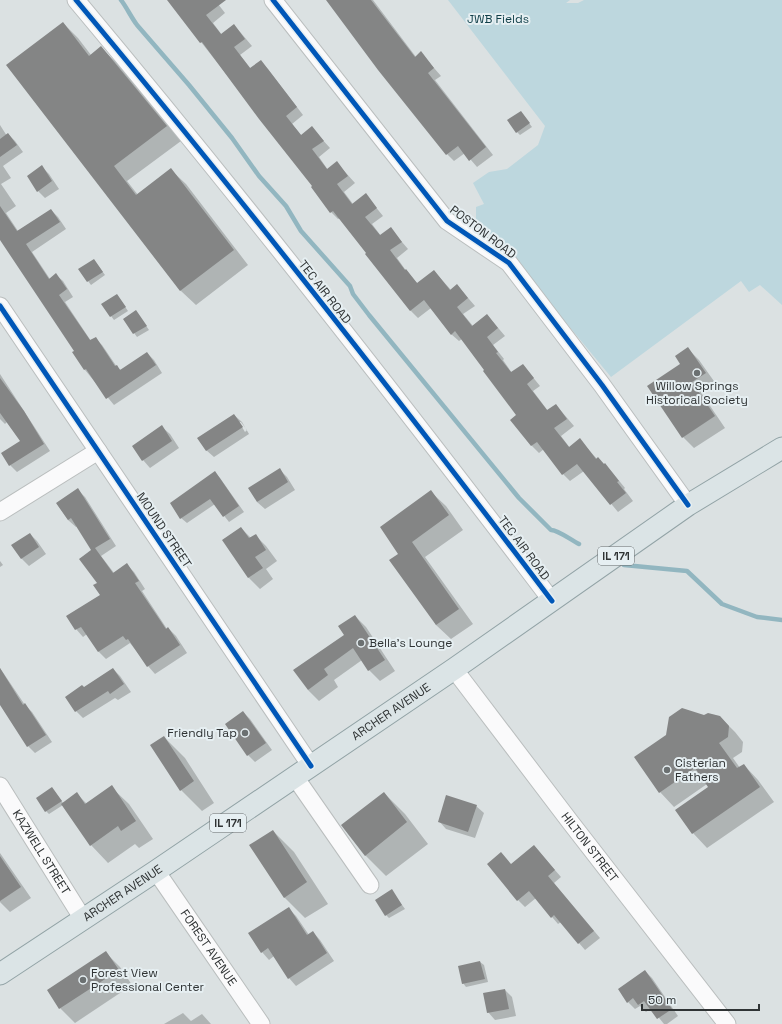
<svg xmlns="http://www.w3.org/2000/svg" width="782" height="1024" viewBox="0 0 782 1024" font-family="'Space Grotesk',sans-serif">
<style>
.green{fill:#bdd7de}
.shadow{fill:#0003;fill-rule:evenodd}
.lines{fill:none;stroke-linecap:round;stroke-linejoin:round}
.stream{stroke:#92b6c0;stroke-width:4.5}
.building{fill:#848585}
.minor-casing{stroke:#babebe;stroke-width:19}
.major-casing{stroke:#92a3a6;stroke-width:23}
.minor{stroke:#fafafb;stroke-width:17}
.major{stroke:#dbe4e6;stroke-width:21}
.cycleway-casing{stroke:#e6eff2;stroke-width:8}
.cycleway{stroke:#0057b8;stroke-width:5}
.poi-dot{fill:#6b7071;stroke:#e6eff2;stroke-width:1.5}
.labels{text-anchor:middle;stroke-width:4;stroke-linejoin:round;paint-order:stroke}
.shield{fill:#e6eff2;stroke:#666b6d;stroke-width:1}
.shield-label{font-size:11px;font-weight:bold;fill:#2f3334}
.park-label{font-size:12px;fill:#103f49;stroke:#e6eff2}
.street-label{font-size:12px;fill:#2f3334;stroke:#e6eff2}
.poi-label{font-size:12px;fill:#2f3334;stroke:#e6eff2;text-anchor:start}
</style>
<rect width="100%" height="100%" fill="#dbe1e2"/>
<path class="green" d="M448,0H570L566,3H578L584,0H782V305L760,285L749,292L741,281L611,377L495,237L476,226V207L484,204L473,183L489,172L507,169L538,145L545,126Z"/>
<path class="shadow" d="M168,0H215L225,13L213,23L222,35L234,25L241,33L252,46L240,55L251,69L261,62L268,69L303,115L292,124L302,136L312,128L330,148L319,157L328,170L337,163L355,183L344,192L353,204L366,195L383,216L372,224L381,236L390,228L408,249L397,258L407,272L418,284L434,271L451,290L457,285L475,306L463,314L473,326L487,315L494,323L505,336L493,345L504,359L503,360L512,373L523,365L540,386L533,391L548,411L556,405L574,426L561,436L570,448L580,440L597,459L605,465L612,472L625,488L624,489L633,501L618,512L584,471L570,481L563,474L544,449L539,453L532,446L512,420L518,415L462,339L459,341L451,334L431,308L418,318L411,311L366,254L367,253L340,218L338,219L331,212L314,186Z
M327,0H373L416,57L421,53L441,76L435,80L493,155L477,167L465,153L454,161L447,154Z
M63,23L78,38L91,55L101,48L116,62L181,141L127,181L138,195L171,170L186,184L248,265L196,305L181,291L8,65Z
M524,116L532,127L520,135L517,132Z
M0,125L7,136L8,134L15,141L23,152L3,166L11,178L1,184L16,206L6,213L18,231L51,210L58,217L66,229L32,252L50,279L56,275L63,281L73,297L65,302L91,341L95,338L102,345L117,367L121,370L147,353L154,360L162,373L114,405L85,370L75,351L0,237Z
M42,167L49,174L59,189L45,198L38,191Z
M94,260L105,275L91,285L88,281Z
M117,295L128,311L114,320L102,304Z
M136,311L149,330L137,337L124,319Z
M688,349L699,360L716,384L702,394L725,428L694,448L683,437L681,364Z
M0,374L50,451L17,472L10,465L21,441L7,422L5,424L0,419Z
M234,415L242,422L249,434L214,457L206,450ZM239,422H241L247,430L245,432Z
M162,427L170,434L179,448L150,468L143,460L133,446Z
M280,470L287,477L295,490L265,509L257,502Z
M215,473L220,478L244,512L229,522L215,504L187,523L181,518Z
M78,490L85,497L116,546L101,556L114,573L127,565L134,572L145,589L142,591L167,629L168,628L176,636L187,653L155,674L148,666L130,643L106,659L99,652L87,634L83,637L76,629L68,616L101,595L93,550L77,526L76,527L68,520L57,504Z
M431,492L446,506L463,530L425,557L473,624L451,639L436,625L400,554Z
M241,528L251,538L255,535L266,546L277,561L266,569L273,579L260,589L249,578L223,540Z
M30,534L37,541L46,554L29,566L22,559L13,545Z
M0,561L3,565L0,567Z
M355,616L366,627L395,671L380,681L369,670L362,660L334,680L338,687L319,701L308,690L345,635Z
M0,668L25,705L32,712L52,742L35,753L28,746L0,704Z
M113,669L120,676L131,692L118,700L115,698L83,718L76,711L84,688Z
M243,712L250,719L272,750L255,762L248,755Z
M704,716L720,717L735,732L743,742L742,752L733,758L740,768L744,765L758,780L774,802L707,848L693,833L709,787L707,784L674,807L660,792Z
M164,737L185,758L214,803L202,811L181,790Z
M111,787L129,804L153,839L139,848L135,844L108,863L91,845L63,805L49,814L46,811L52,788L63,803L77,794L87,804Z
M384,793L405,814L428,844L386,876L365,855Z
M476,806L484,813L475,838L446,829L439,821Z
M273,831L294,852L328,904L305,918L284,897Z
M534,846L561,877L554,883L600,938L585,950L561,922L558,924L536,898L525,907L518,900L511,865Z
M0,853L31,898L10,912L0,902Z
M392,891L405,909L389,918L386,915Z
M289,909L296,916L309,935L313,932L320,940L334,961L296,986L289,978L274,956L269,960L262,952Z
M106,953L120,967L132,985L75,1023L60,1008L48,990Z
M480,962L484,965L488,982L466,987L463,983Z
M645,971L652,978L678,1016L667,1024H664L651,1008L646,1012L640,1006L635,1009L628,1002Z
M505,990L512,997L516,1016L495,1020L488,1012Z
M183,1013L191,1021L202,1014L211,1024H164Z"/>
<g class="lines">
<path class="stream" d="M121,0C127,8 131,17 137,25L189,85L232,138L259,176L286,206L301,231L350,286L353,294L369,315L519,498L551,530C558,530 571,540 579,544
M624,565L687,571L722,604L757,617L782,620"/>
</g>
<path class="building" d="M167,0H226L206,15L221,34L234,24L245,39L234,47L250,68L261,60L297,107L286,116L301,135L312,126L324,141L312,149L327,169L337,161L348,176L337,184L352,204L366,193L377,208L365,217L380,235L391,227L402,242L390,250L405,270L406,269L417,283L434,270L450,290L457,284L468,298L457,307L472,326L487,314L498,328L487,337L498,352L496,353L511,372L523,364L534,378L527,384L547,410L556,404L567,419L554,428L569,447L580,438L596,459L598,457L604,464L605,463L619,481L617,482L626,493L610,505L577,464L562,475L537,442L531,446L510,420L516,415L483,371L484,370L455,331L451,335L424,300L410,311L365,254L366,253L333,211L330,213L311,187L312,186L259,119L202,42L200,43Z
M326,0H371L415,57L421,51L434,68L428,73L486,147L469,161L458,146L446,155L378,70Z
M63,22L89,56L101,46L167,126L114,166L136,195L171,168L234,250L180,291L6,65Z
M521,111L530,123L516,133L507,120Z
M8,133L17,145L0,157V139Z
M42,165L52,181L37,192L27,176Z
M0,206L17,231L51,209L60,222L26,244L49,279L56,273L67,289L59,295L90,340L96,337L115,366L117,365L120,370L147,352L156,365L106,399L86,369L84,370L72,352L74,351L0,240Z
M94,259L103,272L87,282L78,269Z
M117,294L126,307L110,317L101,304Z
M136,310L147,326L133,334L123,319Z
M688,347L706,373L692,382L715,416L682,438L647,386L680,364L675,356Z
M0,378L24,411L44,444L9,466L1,453L20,441L0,413Z
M234,414L243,427L206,451L197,438Z
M162,425L172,441L142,461L132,446Z
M280,468L288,482L257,502L248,488Z
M215,471L239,506L223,517L210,499L180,519L170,503Z
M78,488L110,539L95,548L113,573L127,563L139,581L135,583L166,629L168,627L180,645L147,667L128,639L126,640L123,636L98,652L81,627L75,630L66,616L100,595L93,585L97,583L79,559L91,550L71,518L68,520L56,503Z
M431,490L449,515L412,542L459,609L436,625L389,560L398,554L380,527Z
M241,527L249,538L256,534L266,550L255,557L263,568L248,578L222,540Z
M30,533L39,547L21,559L11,545Z
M355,615L385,660L368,671L353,648L324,669L328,675L308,690L293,670L344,635L338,626Z
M0,668L23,705L25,703L46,735L27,747L0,705Z
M113,668L124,684L110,694L108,691L75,712L65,697L82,685L84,687Z
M682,708L704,715L708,713L720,716L729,726L728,737L719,743L737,768L744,764L760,787L692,834L675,810L708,787L695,768L659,793L634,757L666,735L669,717Z
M243,711L266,743L247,756L225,724Z
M164,736L194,781L180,791L150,745Z
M112,785L136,821L121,831L118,826L90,846L61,804L77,792L85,804Z
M52,787L62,801L45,812L36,798Z
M384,792L407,822L365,856L341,825Z
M446,795L477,805L468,832L438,822Z
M273,830L307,882L284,898L249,845Z
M534,845L555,870L548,876L594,931L578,944L554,915L551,918L529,891L517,901L487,864L501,852L511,864Z
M0,856L21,887L0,901Z
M392,889L402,905L385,916L375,900Z
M289,907L307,935L313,931L327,953L288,979L268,948L261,953L248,933Z
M106,951L119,970L59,1009L47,990Z
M480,961L485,979L462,984L458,966Z
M645,970L672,1009L657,1019L644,1001L638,1005L633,998L627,1003L618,989Z
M505,989L509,1009L487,1013L483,993Z"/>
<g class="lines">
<defs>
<g id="minor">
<path d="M76,0C240,196 398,398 552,601"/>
<path d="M273,0L447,221L509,263L602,385L688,505"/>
<path d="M0,306L311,766"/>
<path d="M0,512L98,451"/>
<path id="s1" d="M454,669L571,823L727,1024"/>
<path d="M295,777L370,885"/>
<path id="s2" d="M0,786L83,919"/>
<path id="s3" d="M156,871L261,1024"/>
</g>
<g id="major">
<path id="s4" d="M0,974L156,871L454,669L688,505L782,448"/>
</g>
</defs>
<use href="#minor" class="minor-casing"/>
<use href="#major" class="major-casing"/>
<use href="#minor" class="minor"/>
<use href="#major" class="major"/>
<defs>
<path id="cycleway" d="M76,0C240,196 398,398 552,601
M273,0L447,221L509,263L602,385L688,505
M0,306L311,766"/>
</defs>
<use href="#cycleway" class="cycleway-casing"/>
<use href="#cycleway" class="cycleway"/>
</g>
<g class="poi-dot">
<circle cx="697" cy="373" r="4"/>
<circle cx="361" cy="643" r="4"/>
<circle cx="245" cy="733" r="4"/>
<circle cx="667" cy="770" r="4"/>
<circle cx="83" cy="980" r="4"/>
</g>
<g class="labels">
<g class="shield">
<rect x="598" y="547" width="36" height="18" rx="3"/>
<rect x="210" y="814" width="36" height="18" rx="3"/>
</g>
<g class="shield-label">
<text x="616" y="560">IL 171</text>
<text x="228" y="827">IL 171</text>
</g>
<g class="park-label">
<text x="498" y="23">JWB Fields</text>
</g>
<g class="street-label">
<text transform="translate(483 232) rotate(37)" y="4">POSTON ROAD</text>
<text transform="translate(325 292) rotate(52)" y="4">TEC AIR ROAD</text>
<text transform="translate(164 530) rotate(56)" y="4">MOUND STREET</text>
<text transform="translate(524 548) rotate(53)" y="4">TEC AIR ROAD</text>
<text dy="4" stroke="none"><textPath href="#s4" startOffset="471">ARCHER AVENUE</textPath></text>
<text dy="4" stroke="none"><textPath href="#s1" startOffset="224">HILTON STREET</textPath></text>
<text dy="4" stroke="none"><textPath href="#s2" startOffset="78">KAZWELL STREET</textPath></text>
<text dy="4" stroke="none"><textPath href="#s4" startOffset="147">ARCHER AVENUE</textPath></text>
<text dy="4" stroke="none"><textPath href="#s3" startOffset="93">FOREST AVENUE</textPath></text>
</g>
<g class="poi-label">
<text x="697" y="390" text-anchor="middle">Willow Springs<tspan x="697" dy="14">Historical Society</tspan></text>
<text x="369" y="647">Bella's Lounge</text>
<text x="237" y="737" text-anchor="end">Friendly Tap</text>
<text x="675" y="767">Cisterian<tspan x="675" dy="14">Fathers</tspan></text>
<text x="91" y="977">Forest View<tspan x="91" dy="14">Professional Center</tspan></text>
</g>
</g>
<path d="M642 1004v6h117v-6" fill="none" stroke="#2f3334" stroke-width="2"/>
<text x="648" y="1004" font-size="12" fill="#2f3334" stroke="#e6eff2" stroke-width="3" paint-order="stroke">50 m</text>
</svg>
